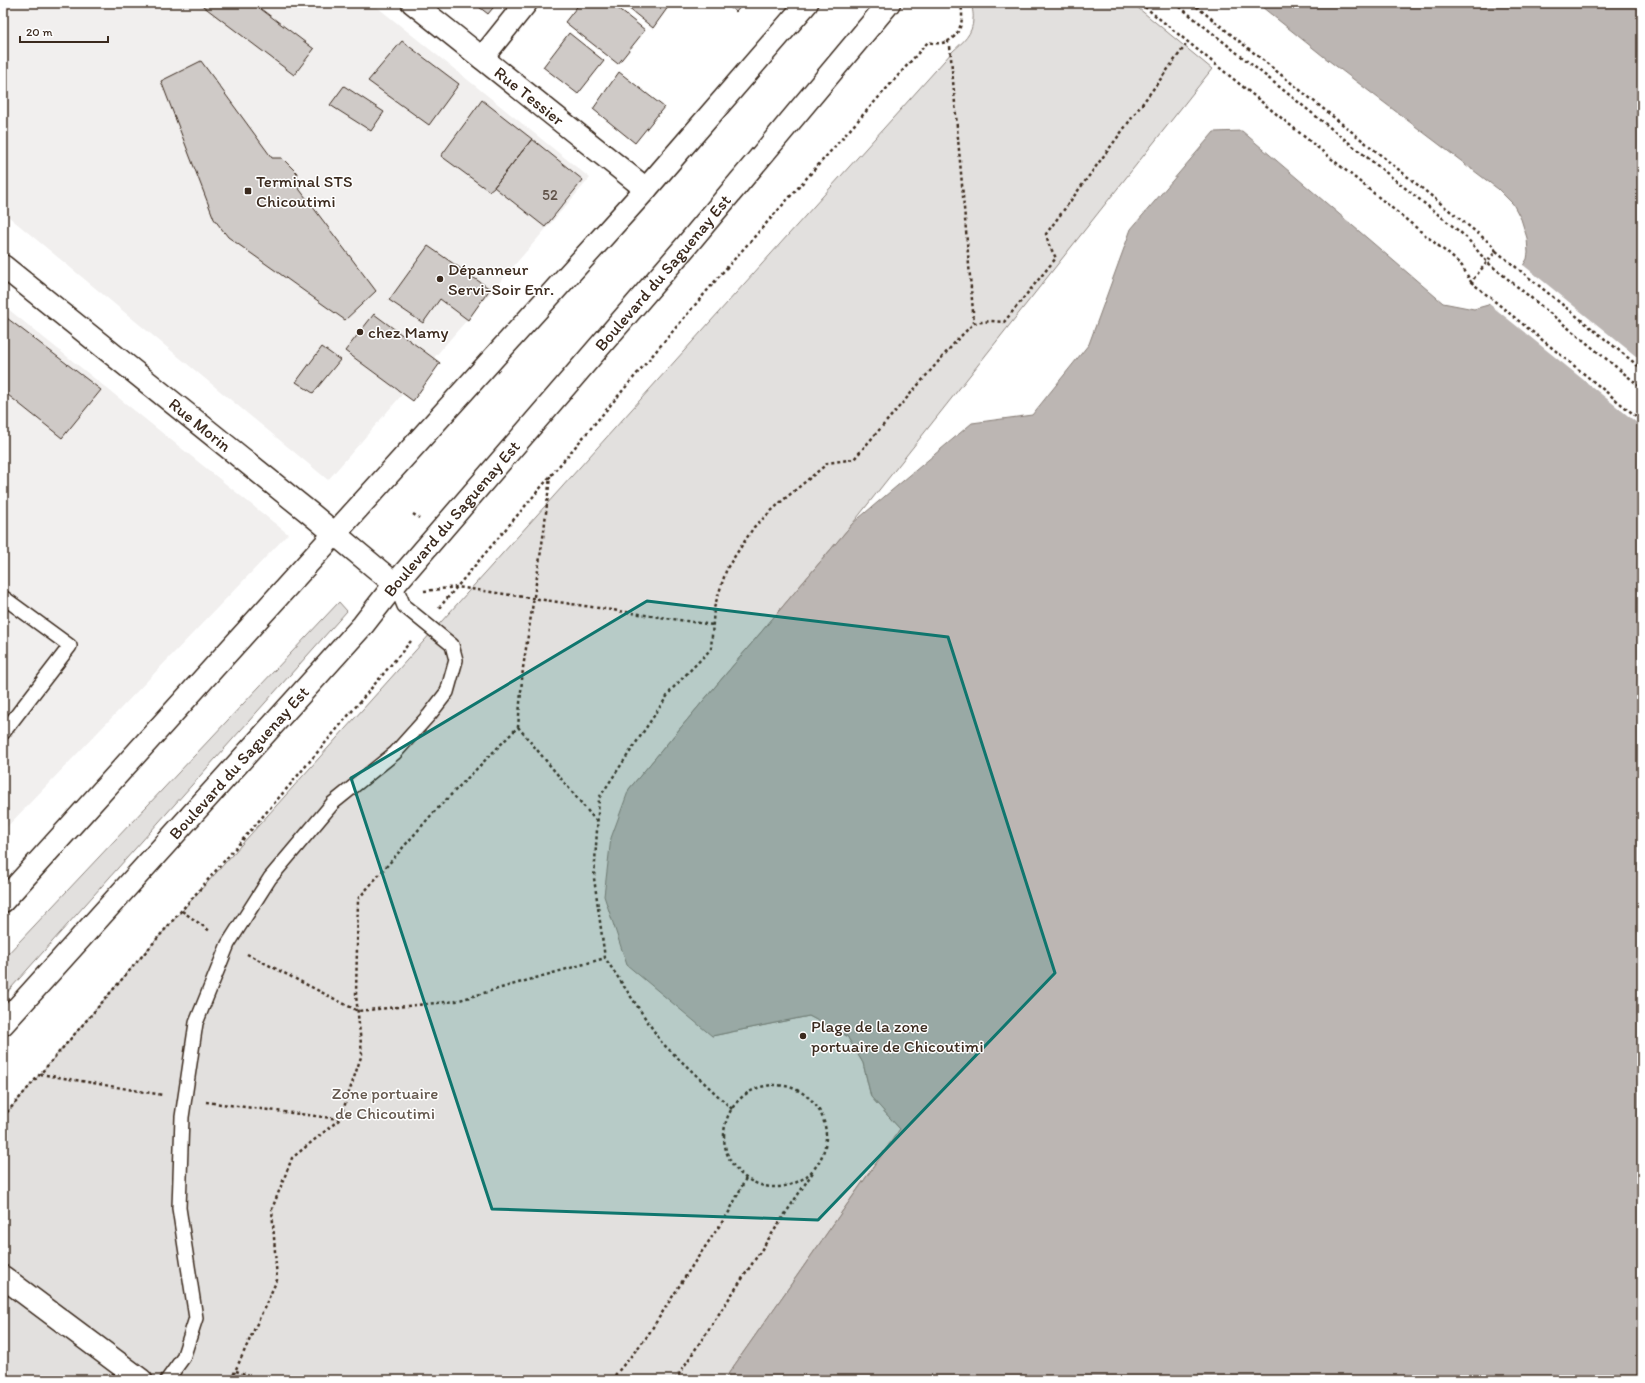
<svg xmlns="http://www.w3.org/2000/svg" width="1645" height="1383" viewBox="0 0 1645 1383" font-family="Itim,sans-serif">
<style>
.built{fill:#f1efee}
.green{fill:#e2e0de;stroke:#8e857e}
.water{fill:#bcb6b3;stroke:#887e77}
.pier{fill:#fff}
.building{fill:#cfcac7;stroke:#3b2a1e}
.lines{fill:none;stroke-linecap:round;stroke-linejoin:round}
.lane-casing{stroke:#3b2a1e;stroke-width:16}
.street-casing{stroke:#3b2a1e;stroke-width:25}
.secondary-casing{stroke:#3b2a1e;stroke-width:25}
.path{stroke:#3b2a1e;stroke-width:2.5;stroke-dasharray:3 3;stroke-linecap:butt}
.lane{stroke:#fff;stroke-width:13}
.street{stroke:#fff;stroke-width:22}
.secondary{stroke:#fff;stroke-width:22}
.marked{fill:#0f766e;fill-opacity:0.2;stroke:#0f766e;stroke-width:3;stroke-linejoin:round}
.poi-dot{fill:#3b2a1e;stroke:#fff;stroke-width:1.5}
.labels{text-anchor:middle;stroke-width:3;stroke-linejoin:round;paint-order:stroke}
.number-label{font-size:15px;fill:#605248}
.street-label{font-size:17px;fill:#3b2a1e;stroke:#fff}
.poi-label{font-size:17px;fill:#3b2a1e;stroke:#fff;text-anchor:start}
.park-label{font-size:17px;fill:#65584e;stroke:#fff}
</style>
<rect width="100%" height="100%" fill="#fff"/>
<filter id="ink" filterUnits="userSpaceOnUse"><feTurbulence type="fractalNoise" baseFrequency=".025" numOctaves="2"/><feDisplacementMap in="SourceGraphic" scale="8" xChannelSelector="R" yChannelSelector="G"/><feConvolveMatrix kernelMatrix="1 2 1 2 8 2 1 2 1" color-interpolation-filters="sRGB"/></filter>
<g filter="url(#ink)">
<path class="built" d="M4,3H372L590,178L328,480L3,212V5Z
M3,305L288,534L3,831Z"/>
<path class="green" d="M973,3H1132L1212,69L853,523L629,789L712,1036L809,1016L847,1036L863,1063L871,1097L900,1129L724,1380H3V1117L146,951L953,51C963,42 973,34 973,19C974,13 971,8 973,3Z
M339,602L347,611L3,997V959Z"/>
<path class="water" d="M1257,3H1642V1380H724L900,1129L871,1097L863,1063L847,1036L809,1016L712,1036L627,965L604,896L611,838L629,789L853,523L972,423L1032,415L1089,344L1131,229L1214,132L1242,131L1443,303L1474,309L1488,305L1521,269L1527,259L1528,253L1527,238L1521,219L1513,204L1498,189L1328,60Z"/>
<path class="pier" d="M1522,264L1642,361V427L1488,303Z"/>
<path class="building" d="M199,3H253L314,49L294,75Z
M474,3H497L488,14Z
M580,3H611L645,30L618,64L565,22Z
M622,3H671L653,28Z
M724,3H744L736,12Z
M569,33L604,61L578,94L543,67Z
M402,41L459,84L429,125L368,81Z
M201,61L272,158H282L297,173V186L376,291L345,320L228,237L214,219L161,81Z
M619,72L664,107L635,143L593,109Z
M344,86L384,112L371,131L330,105Z
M482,100L532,139L494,187L489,191L441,156Z
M532,139L583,180L545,227L494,187Z
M428,246L490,289L468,320L440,299L423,323L389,300Z
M374,314L440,363L413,401L345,351Z
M3,315L101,390L62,438L3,391Z
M322,347L340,360L313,393L296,382Z"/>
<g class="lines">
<defs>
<path id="lane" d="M3,597L70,646L3,733
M167,1380L183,1358L196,1318L179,1208L182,1117L196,1023L228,944L270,878L333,803L395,753L430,714L447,692L456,660L452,645L404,606L395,584"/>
<g id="street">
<path id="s1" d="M413,3L646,189"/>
<path d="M482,58L526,3"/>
<path id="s2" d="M3,266L311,514L395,584"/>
<path d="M3,1277L141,1380"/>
</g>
<g id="secondary">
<path d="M3,901L646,189L807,3"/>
<path id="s3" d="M3,1024L363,625L395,584L686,246L889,3"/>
</g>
</defs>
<use href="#lane" class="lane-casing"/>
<use href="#street" class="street-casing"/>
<use href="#secondary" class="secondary-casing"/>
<path class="path" d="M1140,3L1451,256L1462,266L1471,282L1496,251L1491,244L1192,3
M1175,3L1455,228L1466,237L1487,262L1642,388
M947,41L950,46L974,323
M1496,251L1642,369
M1471,282L1642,421
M413,514L419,518
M424,591L457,587L713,625
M439,608L722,273L928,42C953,49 966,28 961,5L962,3
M518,727L597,822
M182,911L210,931
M247,954L358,1011L456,1001L605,958
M40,1074L163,1095
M724 1136a51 51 0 1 1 102 0a51 51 0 1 1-102 0Z
M206,1102L339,1119
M732,1109L662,1043L605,958L594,878L599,798L672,689L711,649L714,608L727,568L754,527L782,501L828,463L854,459L957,340L974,323L991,321L1004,322L1056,258L1049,245L1046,234L1188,42
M3,1117L289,786L411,641
M236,1371L245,1374L251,1380
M231,1380L277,1280L272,1209L292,1158L340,1119L362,1054L356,995L358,899L434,812L518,727L523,668L544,531L550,476
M611,1380L646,1338L694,1263L729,1212L746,1178
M675,1380L813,1172"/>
<use href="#lane" class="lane"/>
<use href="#street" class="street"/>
<use href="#secondary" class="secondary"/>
</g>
</g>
<path class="marked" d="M647,601L948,637L1055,973L818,1220L492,1209L351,778Z"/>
<g class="poi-dot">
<rect x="244" y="187" width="8" height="8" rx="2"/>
<circle cx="440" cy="279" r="4"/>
<circle cx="360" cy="332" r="4"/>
<circle cx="803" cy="1036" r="4"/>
</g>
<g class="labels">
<g class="number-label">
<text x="550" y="200">52</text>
</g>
<g class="street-label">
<text dy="6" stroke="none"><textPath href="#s1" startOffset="149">Rue Tessier</textPath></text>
<text dy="6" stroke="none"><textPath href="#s3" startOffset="1000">Boulevard du Saguenay Est</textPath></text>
<text dy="6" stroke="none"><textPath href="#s2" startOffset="253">Rue Morin</textPath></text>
<text dy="6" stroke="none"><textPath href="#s3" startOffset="676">Boulevard du Saguenay Est</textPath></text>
<text dy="6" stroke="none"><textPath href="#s3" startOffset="352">Boulevard du Saguenay Est</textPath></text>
</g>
<g class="poi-label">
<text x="256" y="187">Terminal STS<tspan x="256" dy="20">Chicoutimi</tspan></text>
<text x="448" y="275">Dépanneur<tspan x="448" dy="20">Servi-Soir Enr.</tspan></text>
<text x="368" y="338">chez Mamy</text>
<text x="811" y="1032">Plage de la zone<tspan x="811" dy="20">portuaire de Chicoutimi</tspan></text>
</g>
<g class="park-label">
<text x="385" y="1099">Zone portuaire<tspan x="385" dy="20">de Chicoutimi</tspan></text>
</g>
</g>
<rect width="1645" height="1383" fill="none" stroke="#fff" stroke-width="16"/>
<rect x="8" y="8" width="1629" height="1367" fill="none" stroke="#3b2a1e" stroke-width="1.5" filter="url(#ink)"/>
<path d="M20 36v6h88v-6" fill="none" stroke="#3b2a1e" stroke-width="2"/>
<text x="26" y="36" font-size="12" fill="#3b2a1e" stroke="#ffffff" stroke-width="3" paint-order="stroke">20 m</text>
</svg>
